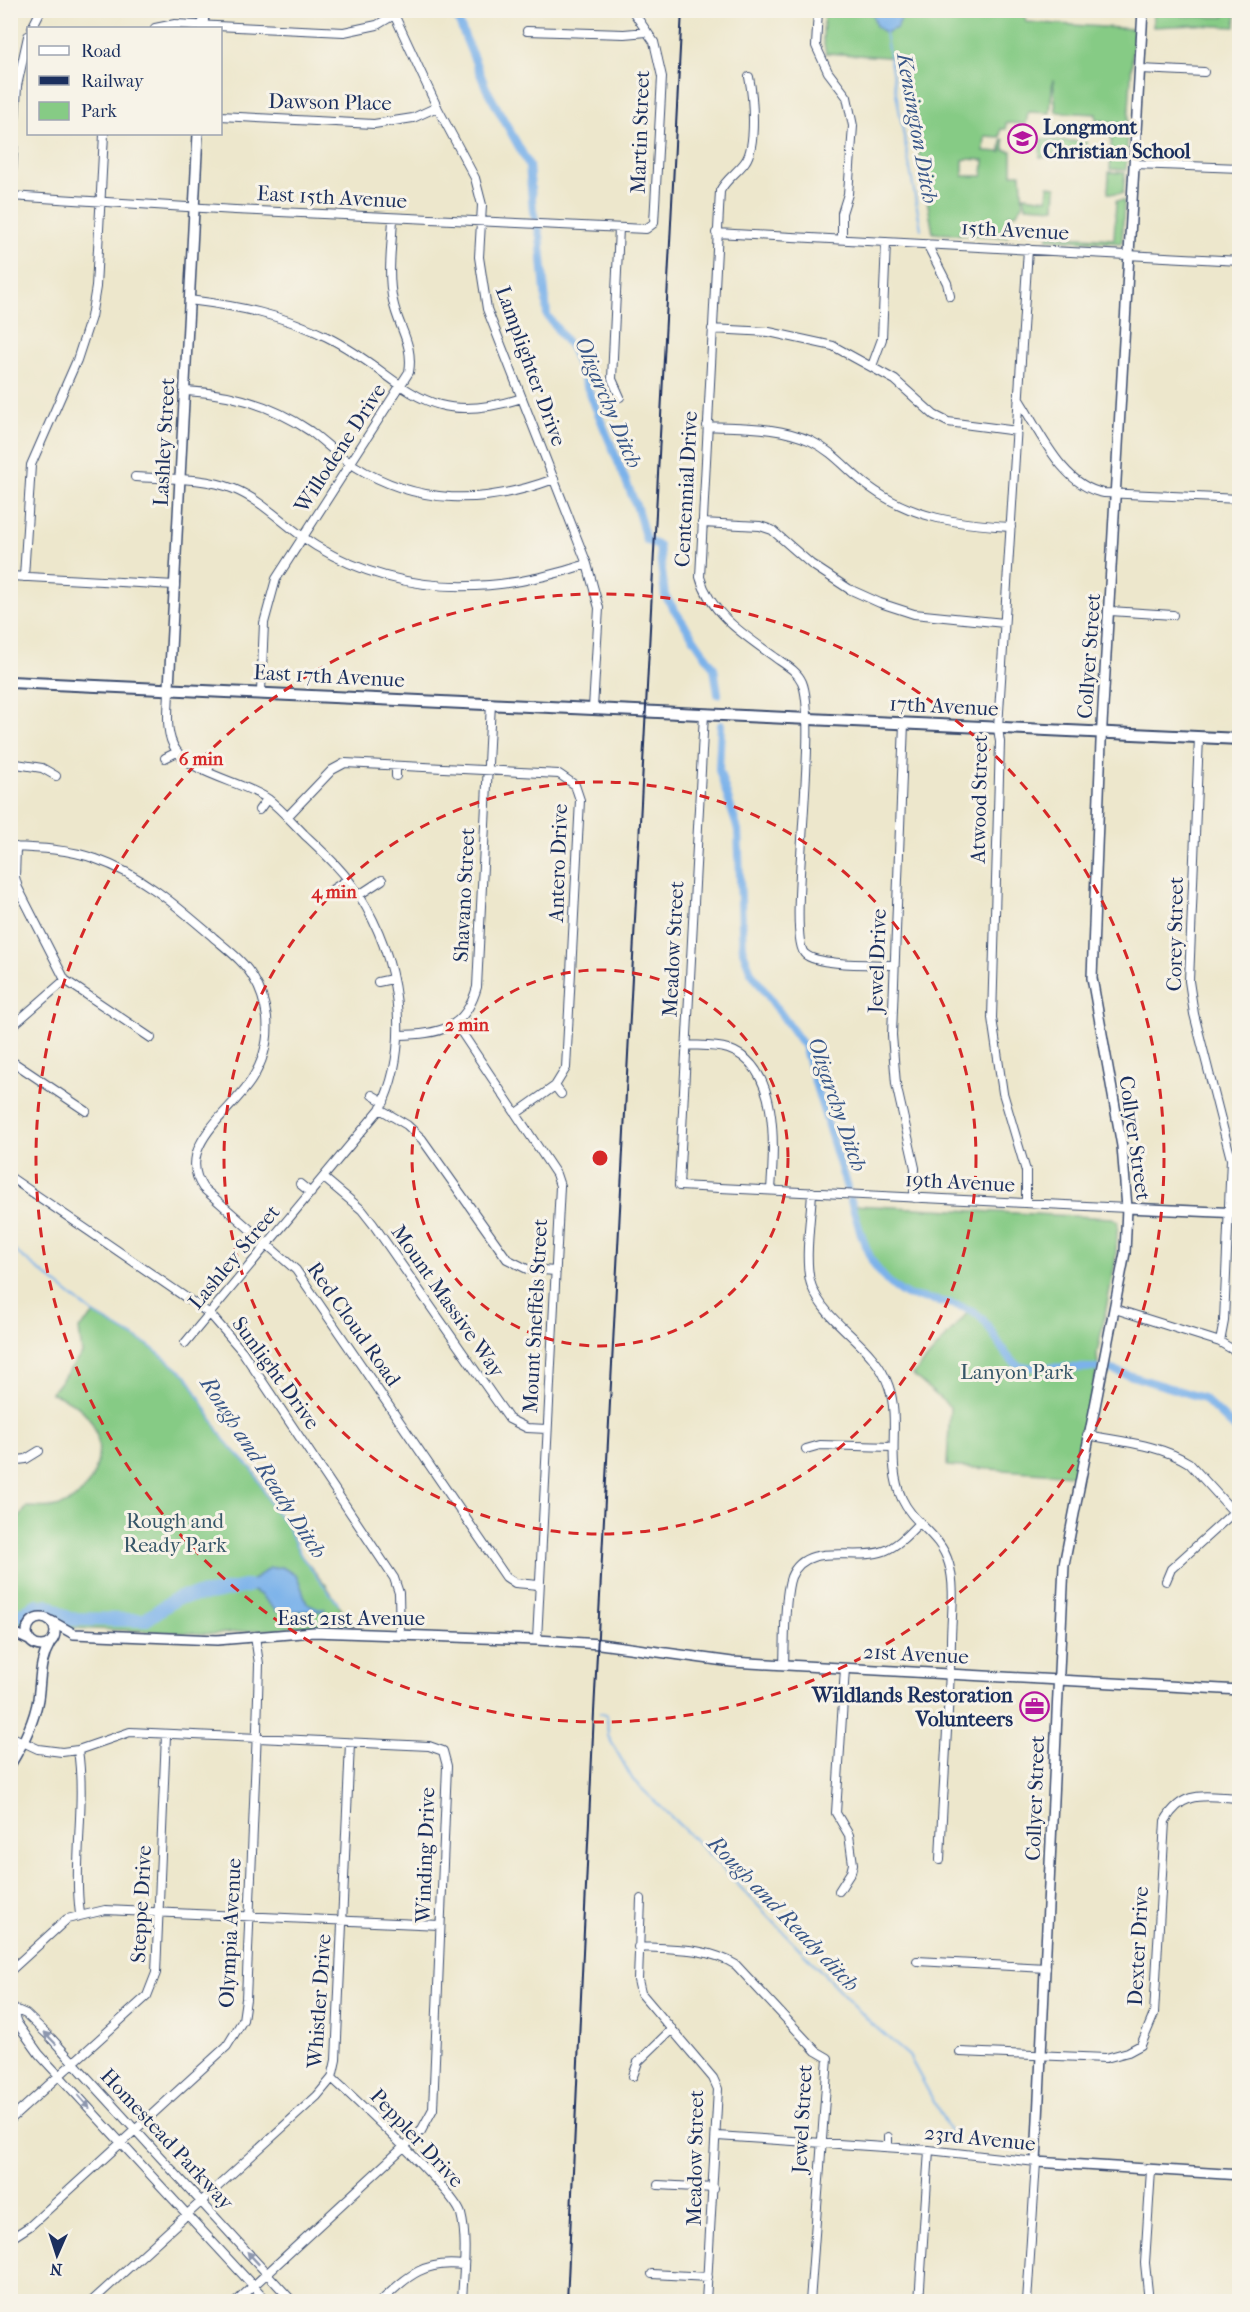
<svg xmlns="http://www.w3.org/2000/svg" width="1250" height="2312" viewBox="0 0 1250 2312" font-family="'IM FELL French Canon',serif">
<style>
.green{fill:#86cb85;stroke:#507d72;stroke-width:1.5;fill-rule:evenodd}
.water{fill:#7bb2ea;stroke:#4b70a4;stroke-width:1.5}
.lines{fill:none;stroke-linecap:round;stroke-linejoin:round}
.stream{stroke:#7bb2ea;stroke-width:2}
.canal{stroke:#7bb2ea;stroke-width:8}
.river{stroke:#7bb2ea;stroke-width:14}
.minor-casing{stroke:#3a4b6e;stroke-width:10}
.tertiary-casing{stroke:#3a4b6e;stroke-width:12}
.secondary-casing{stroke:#3a4b6e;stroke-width:14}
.minor{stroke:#fff;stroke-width:8}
.tertiary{stroke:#fff;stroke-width:9}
.secondary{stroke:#fff;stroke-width:10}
.rail{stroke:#1b2f5e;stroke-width:2}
.oneway{fill:#8d97ae}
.ring{fill:none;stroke:#d62828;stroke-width:3;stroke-dasharray:10 8}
.labels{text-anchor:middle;stroke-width:6;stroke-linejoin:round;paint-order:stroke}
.street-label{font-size:21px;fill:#1b2f5e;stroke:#f7f3e8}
.poi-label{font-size:21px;font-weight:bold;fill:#1b2f5e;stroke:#f7f3e8;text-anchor:start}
.park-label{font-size:21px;fill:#365668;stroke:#f7f3e8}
.water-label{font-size:22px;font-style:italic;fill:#385688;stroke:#f7f3e8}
.centre{fill:#d62828;stroke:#f7f3e8;stroke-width:3}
.ring-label{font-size:18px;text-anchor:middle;font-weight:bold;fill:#d62828;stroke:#f7f3e8;stroke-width:6;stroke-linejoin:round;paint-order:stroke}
</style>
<rect width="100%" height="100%" fill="#f7f3e8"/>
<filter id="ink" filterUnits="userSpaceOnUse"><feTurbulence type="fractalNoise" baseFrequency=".0167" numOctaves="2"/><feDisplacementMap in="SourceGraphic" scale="12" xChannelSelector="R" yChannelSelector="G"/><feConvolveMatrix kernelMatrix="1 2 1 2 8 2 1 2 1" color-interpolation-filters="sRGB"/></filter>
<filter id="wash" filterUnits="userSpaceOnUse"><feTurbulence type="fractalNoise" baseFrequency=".008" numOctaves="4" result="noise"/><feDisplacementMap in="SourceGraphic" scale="24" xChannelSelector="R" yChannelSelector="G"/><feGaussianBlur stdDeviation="1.35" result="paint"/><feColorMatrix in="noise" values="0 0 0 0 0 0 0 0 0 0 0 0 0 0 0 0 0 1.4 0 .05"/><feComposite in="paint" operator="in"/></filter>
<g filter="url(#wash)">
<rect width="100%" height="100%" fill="#ede7cc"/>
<path class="green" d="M824,11H1024L1026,22L1134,29L1128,125L1096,120V114L1056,112L1053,79L1050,113L1028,112L1026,124L1006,123V129H1001L1000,137L985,136L984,151L1001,152L1002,139L1004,140V150L1012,151V174H1021L1023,205L1016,214H1009L1007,237L933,233L902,58L826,53L823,40ZM966,159L984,160L983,176H963V160Z
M1154,11H1181L1182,16L1224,17L1225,11H1236L1235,27L1196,25L1153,27Z
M1112,126L1128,127L1127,151L1111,150Z
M1041,139L1087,142L1086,159L1040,157Z
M1111,152L1127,153L1126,170L1110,169Z
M1109,172L1125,173L1123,194L1108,193Z
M1048,186L1056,187L1055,208L1026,206L1024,196L1047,199Z
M1116,201H1124L1122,243L1048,239V235L1114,239Z
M852,1205L1113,1218L1118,1221L1115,1264L1097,1354L1098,1366L1073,1475L947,1466L950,1407L913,1375L970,1310C950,1304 926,1303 906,1295C870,1280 863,1237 852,1205Z
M94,1314L148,1345L187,1376L224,1440L253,1470L272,1507L286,1524L301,1556L326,1585L352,1626H305L215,1634L69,1628L48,1616L39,1614L20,1625H11V1529L27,1507C37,1507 50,1509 60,1506C95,1495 110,1449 89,1418C80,1405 65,1398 51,1393L82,1354L79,1329Z"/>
<path class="water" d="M872,11H904L897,28L885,33L876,26Z
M282,1567L297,1576L307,1603L318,1608H325L324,1611H276L261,1595L249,1589L248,1583L270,1568Z"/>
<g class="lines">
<path class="stream" d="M885,33L921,229
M10,1247L94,1314L148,1345L187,1376L224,1440L253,1470L272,1507L286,1524L301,1556L339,1605
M600,1713L607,1716L608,1736L633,1780L695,1840L872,2024L909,2056L951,2133"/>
<path class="canal" d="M454,10L486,88L529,165L533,211L540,236L547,315L571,348L637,508L646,540L659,546L665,596L714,668L718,694
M721,725L719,770L738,830L743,951L751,972L804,1046L847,1188
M851,1201C863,1239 868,1273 906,1295C924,1299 965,1303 978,1315C996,1330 1000,1357 1022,1367L1096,1368
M1109,1369L1203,1398L1240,1433"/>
<path class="river" d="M179,1597L215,1593L248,1586
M47,1605L69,1619L145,1620L174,1600
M10,1616L19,1615L37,1605"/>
</g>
</g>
<g filter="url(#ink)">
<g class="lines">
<defs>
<path id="minor" d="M392,10L437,107L475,178L482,205L479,257L487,309L587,564L599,608L593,708
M818,10L816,46L828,72L847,97L853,126L848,194L842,213V238
M32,28L41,10
M155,28L175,24L344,32L377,25L394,15
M527,31L624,34L647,32
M1140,69L1204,72
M749,77C753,96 757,146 745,162C737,173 726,179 720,191L700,577C710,614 746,636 776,658C786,665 797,671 802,682C820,725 785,937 805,954C818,966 874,964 894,965
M220,116L374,124L413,118L437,107
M1135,164L1240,168
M10,196L235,210L646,229L654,223L662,77L654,42L632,10
M10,207L17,86L28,36
M619,228L612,379L620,397
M716,233L1240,261
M927,244L947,283L950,296
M189,300C238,306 283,315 327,337C407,377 418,431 522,398
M712,329L769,332L833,346L895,380L934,415L948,422L1017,431
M872,366L882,339L886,242
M186,391C231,393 272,405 310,431C325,442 337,455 353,465C418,506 484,505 554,479
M1018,398C1039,430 1063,487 1104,493L1240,499
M707,426C742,428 778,426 811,441C834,452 848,471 868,486C912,519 959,524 1011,527
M135,477C167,479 204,477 234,489C264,501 288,529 316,546C402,598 495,595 587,564
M702,523L760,526L772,530L811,564L849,589L880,603L914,614L1004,623
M10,576L175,585
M24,577L31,465L77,360L91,317L96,287L104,134
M1110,611L1173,615
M169,688C169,708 164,733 176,750C192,774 244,782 268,799C281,809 293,823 304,834C324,853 345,872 359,895C398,957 413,1042 380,1109L185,1343
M261,692L264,623L276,579L409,372C414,344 398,327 393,301C387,274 392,245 393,218
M704,714L679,1186L1127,1208
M904,723L892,1035L896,1084L915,1168L914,1198
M1199,737L1189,981L1194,1014L1231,1159L1224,1321L1220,1342
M165,758L177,752
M10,763L42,768L56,776
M396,766V776
M208,771L212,760
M259,810L267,799
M287,817L332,770L345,763L559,774L575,785L580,800L566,1068L555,1086L517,1113
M10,847C40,848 68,849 96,859C142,875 177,906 213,937C228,950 244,961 254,979C261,990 265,1004 267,1018C269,1039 264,1060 252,1079C232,1112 174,1146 203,1188L296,1270L506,1577L515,1583L539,1585
M16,847L15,877L18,888L65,980L151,1038
M333,889L347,880
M359,895L382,880
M378,982L392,979
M456,1024L556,1174L560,1186L537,1640
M10,1028L65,980
M399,1035C439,1034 465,1030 477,987L491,703
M686,1045C699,1046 715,1045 728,1049C780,1066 774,1147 771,1190
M10,1060L86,1111
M555,1086L561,1094
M372,1095L384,1102
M380,1109L407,1125L422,1139L507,1259L527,1269L556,1271
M10,1177L210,1314L242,1351L394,1578L399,1593L400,1635
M324,1178L362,1210L373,1224L509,1419L527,1428L547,1429
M300,1184L311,1193
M812,1192C811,1218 803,1264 812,1287C827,1326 875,1344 889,1387C901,1424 885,1462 902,1499C914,1525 940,1533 949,1564C956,1588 951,1617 951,1642C949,1714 943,1787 940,1860
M1026,1203V1171L1003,1093L992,1018L1000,742L998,728L1028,249
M1115,1309L1220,1342L1240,1354
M1087,1435C1122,1442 1159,1444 1189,1463L1240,1519
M806,1449L820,1445L892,1447
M10,1461L26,1459L39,1451
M1166,1581L1171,1569L1234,1512
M784,1665C785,1642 784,1596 791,1577C806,1540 855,1562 884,1551C898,1546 910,1532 920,1522
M10,1736L38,1749L62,1752L78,1750L130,1732L429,1746L443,1751L447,1766L433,2109L421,2131L236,2302
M78,1750C86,1805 73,1860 80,1914
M839,1891L851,1872L853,1864L849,1835L836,1813L845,1668
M641,1899L638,1980L641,1993L713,2078L718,2089L706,2302
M638,1947C672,1949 707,1947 736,1965L816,2051L828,2058L810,2302
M917,1961L1046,1968
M10,1971L67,1919L105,1910L440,1925
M10,2007L26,2014L51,2038L293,2302
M11,2007L17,2023L39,2054L268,2302
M960,2052L1106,2058L1128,2052L1141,2045L1154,2014L1165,1821C1184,1788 1206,1797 1240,1798
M633,2076L638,2062L672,2029
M332,2078C355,2099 455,2192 461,2214C468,2241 463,2274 462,2302
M10,2120L147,1996L156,1973L166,1735
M717,2136L929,2150L1036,2162L1027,2302
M888,2147V2137
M658,2185L714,2188
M10,2239L30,2226L227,2046L243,2020L246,1999L257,1730L259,1664L255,1636
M652,2274L708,2277
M91,2302L317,2096L332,2078L336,2060L350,1743
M380,2302C408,2276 424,2260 463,2265
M919,2302L929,2150
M1149,2302L1145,2263L1151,2170"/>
<path id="tertiary" d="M1143,10L1101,742L1092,978L1122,1146L1127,1208L1125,1253L1064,1565L1036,2162L1240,2175
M203,28L204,10
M169,688L198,134
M1127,1208L1240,1213
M27 1632a14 14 0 1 1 28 0a14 14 0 1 1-28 0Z
M51,1621L74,1634L217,1640L314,1632L537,1640L600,1644L732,1662L1240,1690
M10,1631L29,1640
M10,1765C23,1744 34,1723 38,1699C41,1678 39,1662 50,1643"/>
<path id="secondary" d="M10,682L1240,739"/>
</defs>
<use href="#minor" class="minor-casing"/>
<use href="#tertiary" class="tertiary-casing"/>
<use href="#secondary" class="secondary-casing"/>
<use href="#minor" class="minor"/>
<use href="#tertiary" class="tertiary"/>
<use href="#secondary" class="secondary"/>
<path class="rail" d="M567,2302L594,1712L682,10"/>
</g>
<defs><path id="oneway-solid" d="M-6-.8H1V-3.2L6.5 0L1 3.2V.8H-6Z" transform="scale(1.5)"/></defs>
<g class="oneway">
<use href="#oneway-solid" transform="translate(50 2038) rotate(-134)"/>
<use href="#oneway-solid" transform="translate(84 2102) rotate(48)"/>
<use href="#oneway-solid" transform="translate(253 2258) rotate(-133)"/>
</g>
</g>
<g class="ring">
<circle cx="600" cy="1158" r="188"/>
<circle cx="600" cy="1158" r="376"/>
<circle cx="600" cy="1158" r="564"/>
</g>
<defs>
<symbol id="school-ring" viewBox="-11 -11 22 22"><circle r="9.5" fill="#f7f3e8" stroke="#b5179e" stroke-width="1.5"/><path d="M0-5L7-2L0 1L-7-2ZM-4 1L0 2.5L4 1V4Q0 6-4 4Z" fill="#b5179e"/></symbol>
<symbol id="office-ring" viewBox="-11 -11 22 22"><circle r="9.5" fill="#f7f3e8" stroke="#b5179e" stroke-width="1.5"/><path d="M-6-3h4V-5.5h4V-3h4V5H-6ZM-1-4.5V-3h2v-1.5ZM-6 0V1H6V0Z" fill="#b5179e"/></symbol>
</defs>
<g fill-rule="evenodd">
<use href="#school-ring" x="1006" y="122" width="33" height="33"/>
<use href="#office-ring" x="1018" y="1690" width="33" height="33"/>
</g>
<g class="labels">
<g class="street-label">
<text transform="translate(330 102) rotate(1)" y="7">Dawson Place</text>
<text transform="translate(640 132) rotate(-88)" y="7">Martin Street</text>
<text transform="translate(332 197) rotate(3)" y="7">East 15th Avenue</text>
<text transform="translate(1015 230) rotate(3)" y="7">15th Avenue</text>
<text transform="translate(531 366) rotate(70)" y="7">Lamplighter Drive</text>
<text transform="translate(164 442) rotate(-87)" y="7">Lashley Street</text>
<text transform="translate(340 448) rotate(-57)" y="7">Willodene Drive</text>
<text transform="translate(686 489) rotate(-87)" y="7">Centennial Drive</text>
<text transform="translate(1089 656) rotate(-86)" y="7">Collyer Street</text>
<text transform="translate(329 676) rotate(3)" y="7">East 17th Avenue</text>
<text transform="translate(944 706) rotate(3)" y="7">17th Avenue</text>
<text transform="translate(979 799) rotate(-89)" y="7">Atwood Street</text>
<text transform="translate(558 863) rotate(-88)" y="7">Antero Drive</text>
<text transform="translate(464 895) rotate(-87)" y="7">Shavano Street</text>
<text transform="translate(1175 934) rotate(-89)" y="7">Corey Street</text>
<text transform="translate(673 949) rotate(-87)" y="7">Meadow Street</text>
<text transform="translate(877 961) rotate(-88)" y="7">Jewel Drive</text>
<text transform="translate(1135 1138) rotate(82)" y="7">Collyer Street</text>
<text transform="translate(960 1182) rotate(3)" y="7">19th Avenue</text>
<text transform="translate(234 1257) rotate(-50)" y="7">Lashley Street</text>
<text transform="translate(448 1301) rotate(55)" y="7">Mount Massive Way</text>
<text transform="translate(535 1316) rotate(-87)" y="7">Mount Sneffels Street</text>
<text transform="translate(354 1324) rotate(55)" y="7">Red Cloud Road</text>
<text transform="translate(276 1373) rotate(54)" y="7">Sunlight Drive</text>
<text x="351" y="1625">East 21st Avenue</text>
<text transform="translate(916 1654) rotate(3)" y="7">21st Avenue</text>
<text transform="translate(1035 1798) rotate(-88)" y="7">Collyer Street</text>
<text transform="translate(425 1855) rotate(-88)" y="7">Winding Drive</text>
<text transform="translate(141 1904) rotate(-87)" y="7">Steppe Drive</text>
<text transform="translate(230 1933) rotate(-87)" y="7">Olympia Avenue</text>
<text transform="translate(1138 1946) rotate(-87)" y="7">Dexter Drive</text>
<text transform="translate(319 2001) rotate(-86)" y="7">Whistler Drive</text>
<text transform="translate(802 2119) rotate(-87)" y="7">Jewel Street</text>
<text transform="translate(417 2138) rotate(47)" y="7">Peppler Drive</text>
<text transform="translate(980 2138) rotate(6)" y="7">23rd Avenue</text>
<text transform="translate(167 2139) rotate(47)" y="7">Homestead Parkway</text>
<text transform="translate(695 2158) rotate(-89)" y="7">Meadow Street</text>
</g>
<g class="poi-label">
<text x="1043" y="134">Longmont<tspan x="1043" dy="24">Christian School</tspan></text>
<text x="1013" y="1702" text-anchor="end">Wildlands Restoration<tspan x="1013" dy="24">Volunteers</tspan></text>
</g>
<g class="park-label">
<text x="1017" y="1379">Lanyon Park</text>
<text x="175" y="1528">Rough and<tspan x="175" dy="24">Ready Park</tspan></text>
</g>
<g class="water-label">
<text transform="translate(918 128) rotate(80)" y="8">Kensington Ditch</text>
<text transform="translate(609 402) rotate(67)" y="8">Oligarchy Ditch</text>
<text transform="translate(838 1104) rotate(71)" y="8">Oligarchy Ditch</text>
<text transform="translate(264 1467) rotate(57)" y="8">Rough and Ready Ditch</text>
<text transform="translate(784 1913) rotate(46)" y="8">Rough and Ready ditch</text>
</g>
</g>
<circle cx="600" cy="1158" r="9" class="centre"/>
<g class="ring-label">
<text x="201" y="765">6 min</text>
<text x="334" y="898">4 min</text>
<text x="467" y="1031">2 min</text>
</g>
<rect width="1250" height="2312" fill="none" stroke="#f7f3e8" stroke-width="36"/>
<rect x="27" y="27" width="195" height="108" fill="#f7f3e8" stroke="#9fa5b1" stroke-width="1.5"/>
<rect x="39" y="46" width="30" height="9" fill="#ffffff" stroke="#9fa5b1" stroke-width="1.5"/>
<text x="81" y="57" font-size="18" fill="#1b2f5e">Road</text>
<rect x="39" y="76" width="30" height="9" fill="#1b2f5e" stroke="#9fa5b1" stroke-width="1.5"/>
<text x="81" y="87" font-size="18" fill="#1b2f5e">Railway</text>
<rect x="39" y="102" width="30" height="18" fill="#86cb85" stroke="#9fa5b1" stroke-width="1.5"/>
<text x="81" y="117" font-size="18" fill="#1b2f5e">Park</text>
<g transform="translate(57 2255) rotate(183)" stroke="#f7f3e8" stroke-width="4.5" paint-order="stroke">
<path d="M0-4.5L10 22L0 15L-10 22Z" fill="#1b2f5e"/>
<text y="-9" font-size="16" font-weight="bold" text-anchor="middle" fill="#1b2f5e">N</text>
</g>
</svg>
